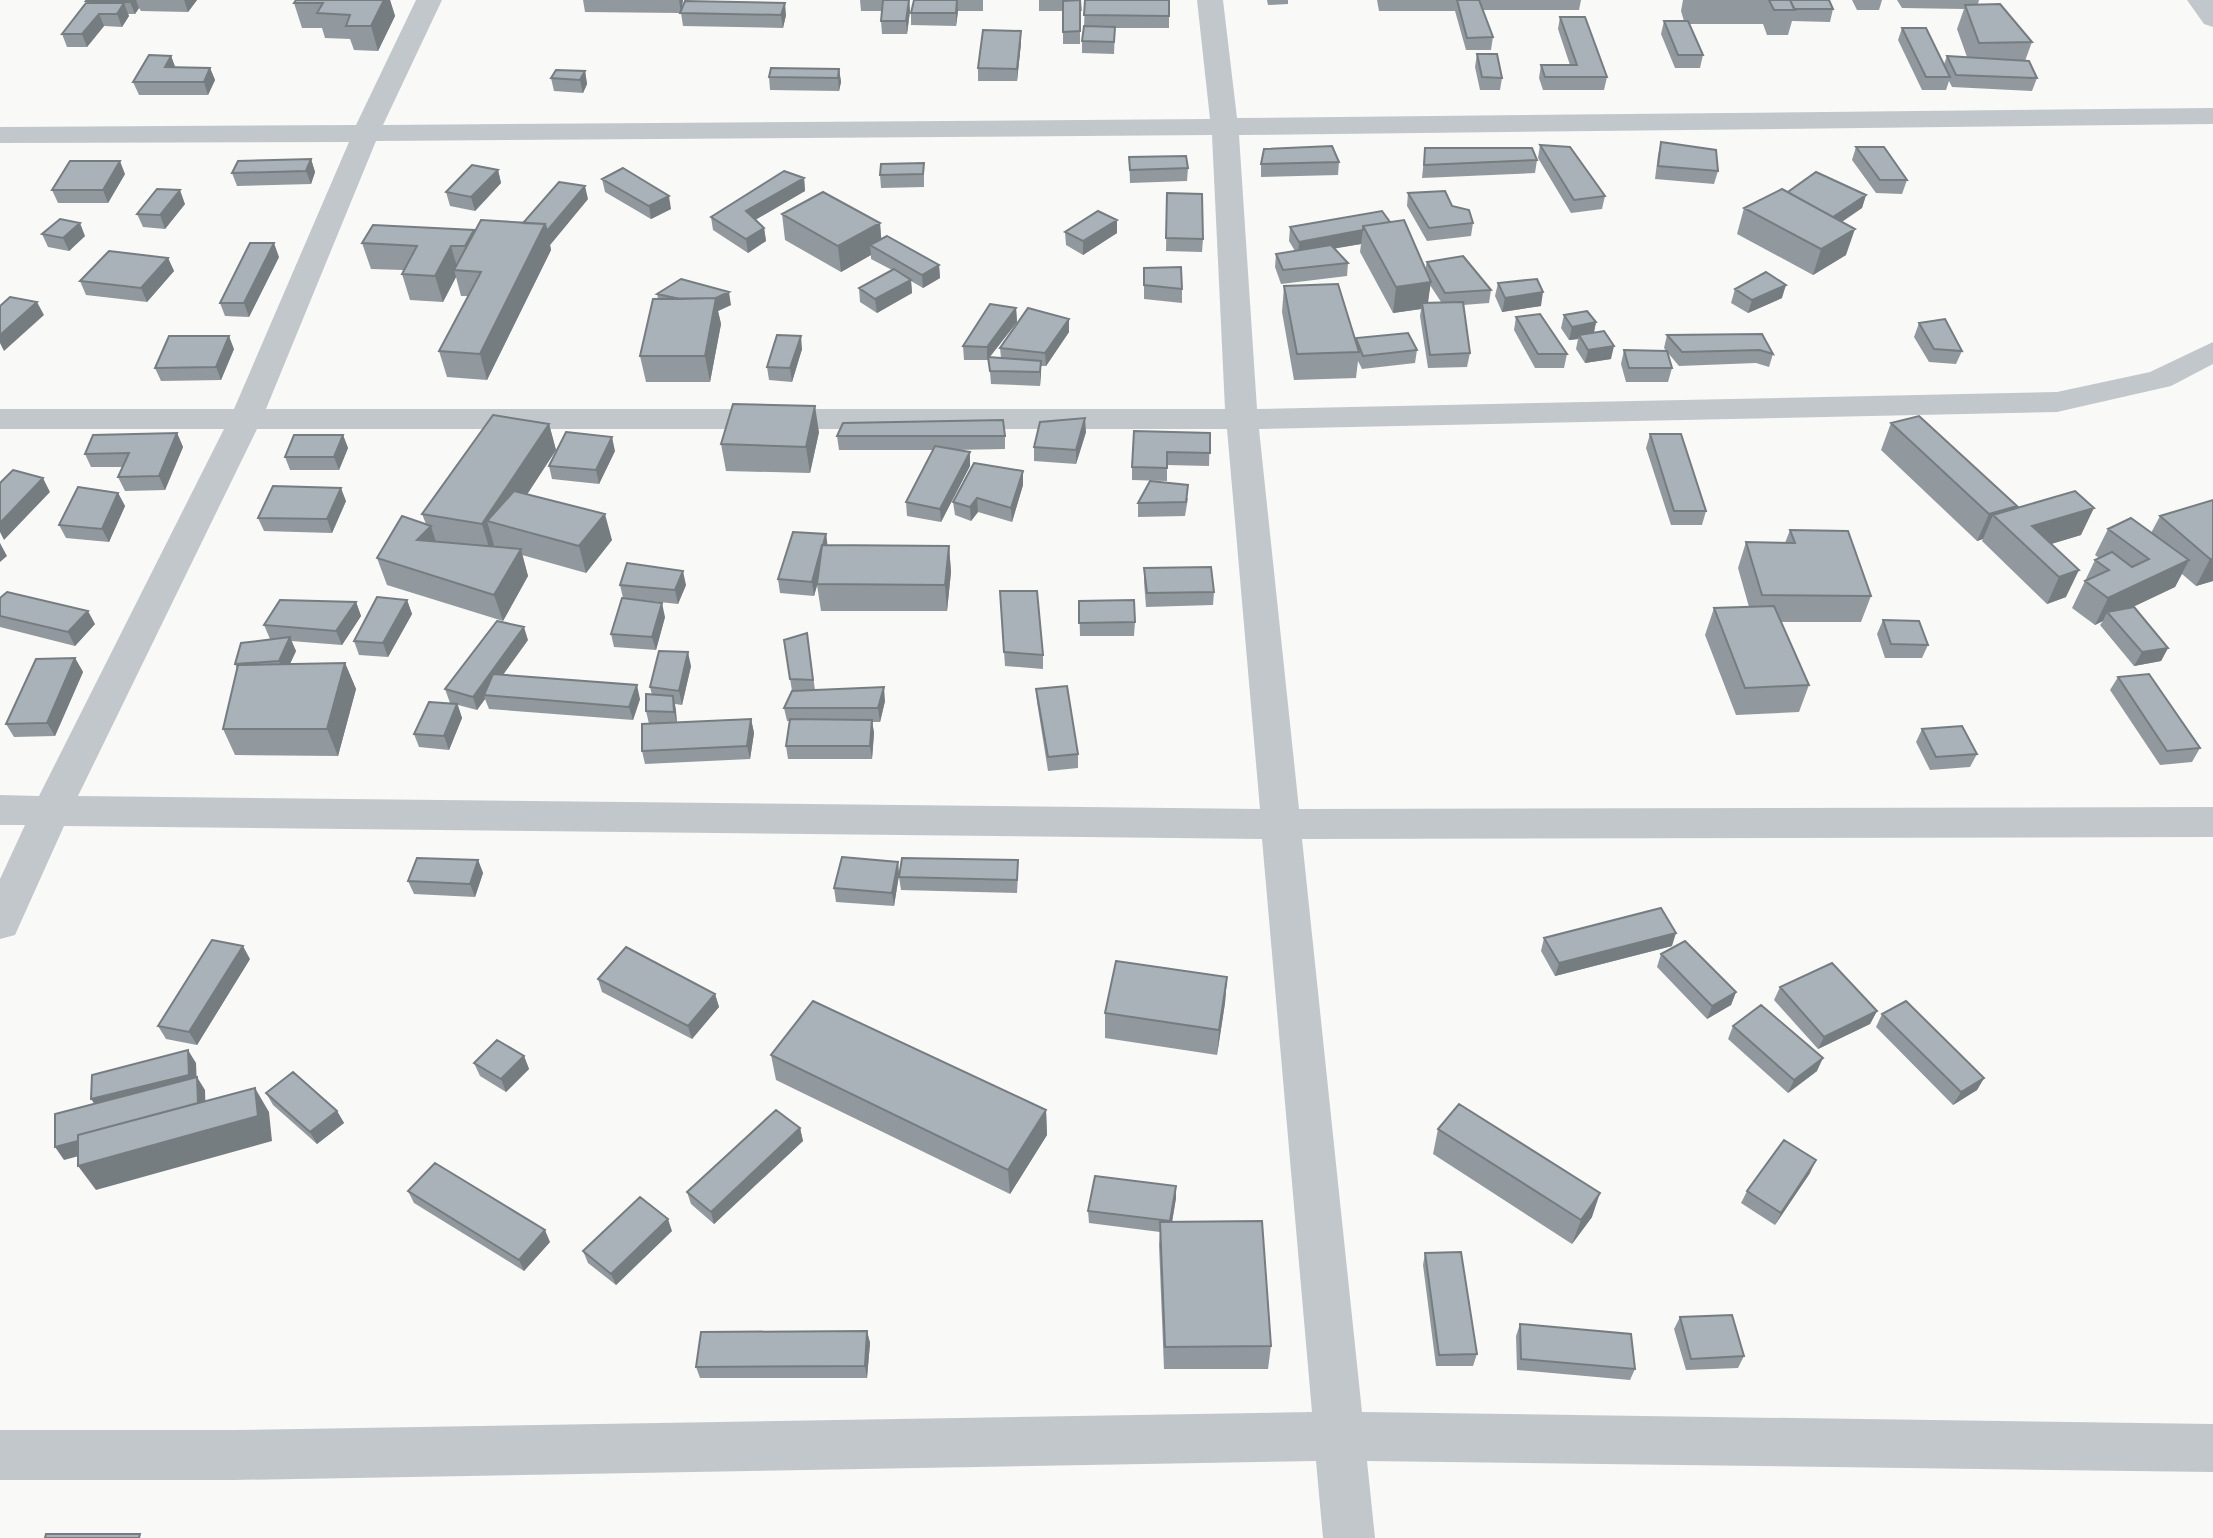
<svg xmlns="http://www.w3.org/2000/svg" width="2213" height="1538" viewBox="0 0 2213 1538" font-family="Karla,sans-serif">
<style>
.lines{fill:none;stroke-linecap:round;stroke-linejoin:round}
.minor{fill:#c2c7cb;fill-rule:evenodd}
.tertiary{fill:#c2c7cb;fill-rule:evenodd}
.wall{fill:#91999e;fill-rule:evenodd}
.shaded-wall{fill:#767d81}
.building{fill:#a9b2b8;stroke:#767d81;stroke-width:2}
</style>
<rect width="100%" height="100%" fill="#f9f9f7"/>
<g class="lines">
<path class="minor" d="M416,0H442L383,125L1210,119L1197,0H1223L1237,118L2213,108V124L1239,135L1257,409L2057,392L2150,372L2213,342V364L2171,386L2057,412L1259,429L1299,809L2213,807V837L1302,839L1362,1412L2213,1424V1472L1367,1461L1375,1538H1323L1316,1461L234,1480H0V1430H234L1312,1412L1262,839L64,826L15,935L0,939V879L25,825H0V795L39,796L224,429H0V409H234L349,142L0,143V127L356,125ZM1212,135L1225,409H266L376,141ZM257,429H1227L1260,809L78,796Z"/>
<path class="tertiary" d="M2187,0H2213V27L2204,24Z"/>
</g>
<path class="wall" d="M87,0H197L188,12L141,11L139,8L135,14H128L129,16L122,27L104,26L87,47H67L62,34L87,3Z
M390,0L395,16L378,51L354,50L350,39L325,38L322,28H302L294,3Z
M583,0H683L681,12L786,15L783,28L683,26L681,13L585,12Z
M860,0H909L910,11L907,34H882L881,21L882,11H861Z
M914,0H983V11H958L956,26L911,25V13Z
M1039,0H1081L1082,11H1080V44H1063V11H1039Z
M1084,0H1169V28H1115L1114,54L1082,53V41L1084,26L1085,2H1084Z
M1267,0H1288V4L1268,5Z
M1377,0H1581L1579,10H1483L1493,37L1491,50H1466L1455,11H1379Z
M1683,0H1829L1833,9L1830,22L1792,21L1788,35H1767L1763,24H1689L1703,55L1700,68H1675L1661,34L1664,21H1684L1681,11Z
M1852,0H1882L1879,10H1857Z
M1897,0H1979L1978,4L2032,42L2025,61L2037,78L2032,91L1952,87L1949,81L1946,90H1922L1898,40L1902,28L1944,64L1947,56L1967,57L1957,29L1964,9L1902,8Z
M1560,17L1607,77L1604,90H1543L1539,78L1541,65H1570L1558,29Z
M1021,31V43L1017,81H978V68Z
M1477,54L1502,78L1500,90H1480L1475,67Z
M171,56L175,67L210,68L215,80L208,95H139L133,82Z
M839,69L841,82L839,91L770,90L769,77Z
M585,71L587,84L583,93L554,91L551,78Z
M1661,142L1718,171L1714,184L1655,179L1658,155Z
M1540,145L1605,196L1602,209L1571,213L1538,158Z
M1856,147L1907,180L1902,194L1876,193L1852,160Z
M1425,148L1537,160L1535,173L1422,178Z
M1129,157L1188,168L1187,181L1130,183Z
M311,159L315,172L311,184L237,186L232,173Z
M1339,162L1338,175L1261,177V164Z
M924,163V187L881,188L880,175Z
M498,170L501,183L475,211L450,206L446,192Z
M125,174L108,203H58L52,190Z
M804,178L805,191L755,220L764,228L766,241L748,253L713,230L711,217Z
M602,179L671,209L651,219L605,192Z
M1788,192L1866,195L1862,208L1842,222L1846,255L1813,275L1737,234L1744,208Z
M1167,193L1203,239L1202,252L1166,251Z
M1408,193L1473,223L1471,236L1427,241L1407,206Z
M588,199L550,245L551,250L487,380L447,377L439,351L468,296H461L456,277L443,302L410,300L402,274L403,270L371,269L362,243L474,230V232L523,223Z
M185,204L165,229L143,227L137,214Z
M1382,211L1425,270L1427,262L1491,290L1489,303L1463,305L1470,353L1467,367L1428,368L1420,316L1421,309L1393,313L1360,252L1361,244L1335,248L1348,263L1347,276L1281,284L1275,267L1276,254L1295,251L1289,241L1290,227ZM1430,285L1441,302L1428,303Z
M782,214L880,223L881,239L939,265L940,278L923,288L911,281L912,293L877,313L860,302L859,288L892,270L871,259V255L841,272L785,240Z
M1065,232L1117,233L1083,255L1066,245Z
M42,234L85,236L69,251L48,247Z
M279,257L249,317L225,316L220,303Z
M168,258L174,271L147,302L86,295L80,281Z
M1144,268L1182,289V303L1144,299Z
M1498,283L1541,306L1502,312L1495,296Z
M1284,286L1355,341L1356,338L1417,350L1415,363L1362,369L1358,361L1356,378L1294,380L1282,312Z
M1735,289L1782,298L1748,313L1731,303Z
M657,294L731,305L718,311L721,324L710,382H646L640,356L658,299Z
M1016,308L1017,322L990,357L1001,358L1000,348L1069,319V332L1046,366H1041L1040,386L991,384L989,359L987,360H964L963,346Z
M1564,315L1596,322L1594,333L1611,359L1585,363L1576,349L1578,339L1569,340L1561,328Z
M1516,317L1567,354L1564,368H1535L1514,330Z
M1919,323L1962,351L1956,364L1929,362L1914,337Z
M1762,334L1773,354L1769,367L1756,363L1679,366L1668,353L1672,368L1668,382H1626L1621,364L1624,350L1666,351L1664,348L1667,335Z
M234,349L221,380L161,381L155,368Z
M802,349L792,382L769,380L767,367Z
M1891,423L2017,506L2016,508L2081,535L2051,544L2066,597L2047,604L1982,541L1983,539L1977,541L1881,450Z
M549,424L556,450L527,494L612,540L586,573L522,555L528,576L503,621L387,585L377,558L426,524L422,514Z
M819,432L810,473L726,471L721,444Z
M1086,432L1076,464L1034,461V447Z
M177,433L183,447L165,490L125,491L118,477L123,467H91L85,454Z
M1210,433L1209,466L1167,465V481L1132,480V467Z
M1650,434L1706,511L1702,525H1671L1646,448Z
M343,435L348,448L339,470H290L285,457Z
M837,436H1005V449L954,450L970,452V466L941,522L907,516L906,502L934,450H839Z
M615,451L599,484L552,479L549,466Z
M1023,485L1012,522L978,512L971,521L955,515L953,502Z
M118,493L125,506L109,542L66,538L59,525Z
M1188,498L1185,516L1138,517V503Z
M2213,500V581L2196,586L2182,574L2175,587L2132,607L2168,648L2161,661L2134,666L2100,625L2103,621L2095,625L2072,608L2095,560L2099,558L2095,555L2108,529L2151,533L2160,516Z
M346,501L332,533L264,531L258,518Z
M1790,530L1871,596L1861,622H1781L1809,685L1799,712L1736,715L1705,635L1714,608L1749,607L1738,568L1746,542L1785,543Z
M826,534L827,545L949,546L951,572L947,611H821L817,585L814,596L780,593L778,579Z
M1144,568L1214,592L1213,605L1146,607L1144,582Z
M620,585H686L678,604L632,599L665,617L656,650L614,647L611,634L623,598Z
M1000,591L1043,655V669L1005,666Z
M0,598L95,624L75,646L0,627Z
M407,600L412,614L388,657L359,655L354,641Z
M1079,601L1135,622L1134,636H1080Z
M356,602L361,616L342,645L291,641L296,651L290,664L345,663L356,689L338,756L235,755L223,729L237,669L235,664L274,639H270L264,625Z
M1883,620L1928,645L1922,658H1885L1877,634Z
M807,633L815,690L885,701L880,722H872L874,733L872,759H788L786,746L790,721H787L784,708L792,691L784,640Z
M528,640L503,675L640,699L633,720L489,709L485,699L477,710L458,705L462,718L449,750L419,747L414,734L456,704L450,703L445,689Z
M75,658L83,672L55,736L14,737L6,724Z
M691,666L682,705L675,704L677,723L751,719L754,733L750,759L645,764L642,751L649,724L646,711L652,695L650,687Z
M2118,677L2200,748L2192,762L2160,765L2110,690Z
M1036,689L1078,754V768L1048,771L1037,702Z
M1922,729L1977,754L1970,767L1930,770L1916,742Z
M478,860L483,873L475,897L414,894L408,881Z
M898,862L899,875L894,906L836,902L834,888Z
M1018,874L1017,893L901,890L899,877Z
M1544,938L1672,946L1555,976L1541,951Z
M1661,954L1736,992L1731,1005L1707,1019L1657,967Z
M250,959L197,1045L166,1039L158,1026Z
M1227,977L1225,1003L1217,1055L1105,1038V1013Z
M598,979L715,994L719,1007L692,1039L602,992Z
M1780,987L1877,1011L1870,1024L1818,1049L1774,1000Z
M1882,1014L1984,1078L1977,1090L1953,1105L1876,1027Z
M1733,1026L1817,1071L1788,1093L1728,1039Z
M771,1055L1046,1110L1047,1135L1010,1194L776,1080Z
M524,1056L529,1069L506,1092L480,1076L474,1063Z
M266,1093L337,1111L344,1123L317,1144L273,1105Z
M800,1128L803,1141L714,1224L691,1204L687,1192Z
M1438,1129L1592,1217L1572,1244L1433,1154Z
M1810,1173L1775,1225L1741,1203L1747,1191Z
M408,1191L550,1242L524,1271L414,1203Z
M1176,1198L1172,1222L1271,1346L1268,1369H1164L1159,1245L1160,1232L1089,1223L1088,1211Z
M672,1231L616,1285L588,1263L583,1251Z
M1425,1253L1477,1354L1473,1366H1436L1423,1265Z
M1680,1317L1744,1356L1738,1368L1686,1370L1674,1329Z
M1520,1324L1635,1369L1630,1380L1517,1370L1516,1336Z
M867,1331L870,1343L867,1378H700L696,1367Z"/>
<path class="shaded-wall" d="M131,0H136L139,8L135,14L130,2Z
M184,0H197L188,12Z
M384,0H390L395,16L378,51L371,26Z
M679,0H683L681,13Z
M909,0L910,11L907,34L906,21Z
M957,0L958,11L956,26V13Z
M124,3L129,16L122,27L117,14Z
M785,3L786,15L783,28L781,15Z
M99,14L104,26L87,47L82,34Z
M1021,31V43L1017,81V69Z
M171,56L176,69L165,67Z
M210,68L215,80L208,95L204,82Z
M839,69L841,82L839,91L838,78Z
M585,71L587,84L583,93L580,80Z
M311,159L315,172L311,184L306,171Z
M120,161L125,174L108,203L103,190Z
M498,170L501,183L475,211L471,197Z
M804,178L805,191L748,224L746,211Z
M585,186L588,199L550,245L551,250L487,380L480,354L545,224Z
M180,190L185,204L165,229L160,215Z
M1866,195L1862,208L1829,230L1833,217Z
M669,196L671,209L651,219L649,206Z
M1117,220V233L1083,255V241Z
M80,223L85,236L69,251L63,238Z
M880,223L882,249L870,245L871,255L841,272L838,246Z
M764,228L766,241L748,253L746,239Z
M1855,229L1846,255L1813,275L1821,249Z
M1363,230L1361,244L1298,255L1299,242Z
M274,243L279,257L249,317L244,303Z
M451,246L458,270H454L456,277L443,302L435,276Z
M168,258L174,271L147,302L141,288Z
M939,265L940,278L923,288L922,275Z
M911,280L912,293L877,313L875,299Z
M1431,282L1427,308L1422,303L1421,309L1393,313L1396,287Z
M1786,285L1782,298L1748,313L1752,300Z
M729,292L731,305L718,311L721,324L710,382L705,356L704,304Z
M1543,292L1541,306L1502,312L1505,298Z
M37,302L44,315L4,351L0,343V335Z
M1016,308L1017,322L987,360V347Z
M1069,319V332L1046,366L1045,353Z
M1596,322L1593,336L1579,335L1578,339L1569,340L1572,327Z
M229,336L234,349L221,380L216,367Z
M801,336L802,349L792,382L790,368Z
M1614,346L1611,359L1585,363L1588,350Z
M1041,361V374L1040,386V372Z
M815,406L819,432L810,473L806,447Z
M1085,418L1086,432L1076,464V450Z
M549,424L556,450L506,527L487,521L494,545L490,551L482,524Z
M177,433L183,447L165,490L159,476Z
M343,435L348,448L339,470L334,457Z
M612,437L615,451L599,484L596,470Z
M970,452V466L941,522L940,509Z
M1023,471V485L1012,522L1011,508Z
M43,478L50,492L4,540L0,532V523Z
M341,488L346,501L332,533L327,519Z
M118,493L125,506L109,542L102,529Z
M977,498L978,512L971,521L970,507Z
M2017,506L2007,527L1993,515L1983,539L1977,541L1989,514Z
M2094,508L2081,535L2031,550L2032,526Z
M605,514L612,540L586,573L579,546Z
M431,526L439,552L417,540Z
M826,534L828,548L814,596L812,582Z
M0,543L7,556L0,562Z
M949,546L951,572L947,611L945,585Z
M521,549L528,576L503,621L494,595Z
M2210,559H2213V581L2196,586Z
M2189,560L2175,587L2112,617L2107,612L2103,621L2095,625L2108,598Z
M2079,570L2066,597L2047,604L2059,577Z
M683,571L686,585L678,604L675,590Z
M407,600L412,614L388,657L383,643Z
M356,602L361,616L342,645L336,631Z
M662,603L665,617L656,650L652,637Z
M88,611L95,624L75,646L68,632Z
M524,627L528,640L488,695H484L485,699L477,710L473,697Z
M290,637L296,651L285,674L279,661Z
M2168,648L2161,661L2134,666L2142,652Z
M688,652L691,666L682,705L679,691Z
M75,658L83,672L55,736L47,723Z
M345,663L356,689L338,756L327,729Z
M637,685L640,699L633,720L629,707Z
M884,687L885,701L880,722L878,708Z
M673,696L676,710L677,725L674,712Z
M457,704L462,718L449,750L444,736Z
M751,719L754,733L750,759L747,746Z
M872,720L874,733L872,759L870,746Z
M478,860L483,873L475,897L470,884Z
M898,862L899,875L894,906L892,893Z
M1676,933L1672,946L1555,976L1559,963Z
M243,946L250,959L197,1045L189,1032Z
M1227,977L1225,1003L1217,1055L1219,1030Z
M1736,992L1731,1005L1707,1019L1712,1006Z
M715,994L719,1007L692,1039L688,1026Z
M1877,1011L1870,1024L1818,1049L1824,1037Z
M188,1050L196,1063L197,1087L100,1112L91,1099Z
M524,1056L529,1069L506,1092L501,1079Z
M1823,1058L1817,1071L1788,1093L1794,1080Z
M197,1077L205,1090L206,1122L64,1160L55,1147Z
M1984,1078L1977,1090L1953,1105L1961,1092Z
M255,1088L269,1112L272,1141L96,1190L78,1166Z
M1046,1110L1047,1135L1010,1194L1008,1170Z
M337,1111L344,1123L317,1144L310,1132Z
M800,1128L803,1141L714,1224L711,1212Z
M1816,1160L1810,1173L1775,1225L1781,1213Z
M1176,1186V1198L1170,1234V1221Z
M1600,1193L1592,1217L1572,1244L1581,1220Z
M668,1219L672,1231L616,1285L611,1274Z
M545,1230L550,1242L524,1271L519,1260Z
M867,1331L870,1343L867,1378L865,1366Z"/>
<path class="building" d="M87,0H131L130,2L86,1Z
M296,0H384L371,26H346L350,15L317,13L323,3H294Z
M883,0H909L906,21H881Z
M914,0H957L956,13H911Z
M1080,0V31L1063,32V1Z
M1085,0H1169V16L1084,15Z
M1457,0H1479L1493,37L1467,38Z
M1769,0H1790L1795,10H1774Z
M1790,0H1829L1833,9H1794Z
M685,1L785,3L781,15L680,13Z
M86,3H124L117,14H99L82,34H62Z
M2000,4L2032,42L1979,43L1965,5Z
M1560,17H1585L1607,77H1545L1541,65H1577Z
M1664,21H1688L1703,55H1678Z
M1084,26L1115,27L1114,42L1082,41Z
M1902,28H1926L1950,77H1926Z
M983,30L1021,31L1017,69L978,68Z
M1477,54H1497L1502,78L1482,77Z
M149,55L171,56L165,67L210,68L204,82H133Z
M1947,56L2029,61L2037,78L1956,75Z
M771,68L839,69L838,78L769,77Z
M556,70L585,71L580,80L551,78Z
M1661,142L1716,150L1718,171L1658,166Z
M1540,145L1570,147L1605,196L1574,200Z
M1332,146L1339,162L1261,164L1264,149Z
M1856,147H1884L1907,180H1880Z
M1425,148H1532L1537,160L1424,165Z
M1186,156L1188,168L1130,170L1129,157Z
M311,159L306,171L232,173L238,161Z
M70,161H120L103,190H52Z
M924,163L923,174L880,175L881,164Z
M472,165L498,170L471,197L446,192Z
M623,168L669,196L649,206L602,179Z
M784,171L804,178L746,211L764,228L746,239L711,217Z
M1816,172L1866,195L1833,217L1788,192Z
M559,182L585,186L547,231L545,224L523,223Z
M157,189L180,190L160,215L137,214Z
M1782,189L1855,229L1821,249L1744,208Z
M1445,191L1452,206L1469,210L1473,223L1429,228L1408,193Z
M823,192L880,223L838,246L782,214Z
M1167,193L1202,194L1203,239L1166,238Z
M1098,211L1117,220L1083,241L1065,232Z
M1382,211L1390,222L1363,226V230L1299,242L1290,227Z
M60,219L80,223L63,238L42,234Z
M481,220L545,224L480,354L439,351L481,272L454,270Z
M1404,220L1431,282L1396,287L1363,226Z
M373,225L474,230L465,246H451L435,276L402,274L417,246L362,243Z
M887,236L939,265L922,275L870,245Z
M250,243H274L244,303H220Z
M1331,245L1348,263L1283,270L1276,254Z
M109,251L168,258L141,288L80,281Z
M1463,256L1491,290L1445,293L1427,262Z
M1181,267L1182,289L1144,285V268Z
M894,269L911,280L875,299L859,288Z
M1766,272L1786,285L1752,300L1735,289Z
M681,279L729,292L716,298L680,299L657,294Z
M1537,279L1543,292L1505,298L1498,283Z
M1338,284L1359,352L1297,354L1284,286Z
M10,297L37,302L0,335V306Z
M716,298L705,356H640L653,299Z
M1463,302L1470,353L1430,355L1422,303Z
M990,304L1016,308L987,347L963,346Z
M1028,308L1069,319L1045,353L1000,348Z
M1587,311L1596,322L1572,327L1564,315Z
M1540,314L1567,354H1538L1516,317Z
M1945,319L1962,351L1934,349L1919,323Z
M1604,331L1614,346L1588,350L1579,335Z
M1408,333L1417,350L1363,356L1356,338Z
M1762,334L1773,354L1760,350L1682,352L1667,335Z
M777,335L801,336L790,368L767,367Z
M169,336H229L216,367L155,368Z
M1624,350L1667,351L1672,368H1629Z
M988,357L1041,361L1040,372L990,371Z
M733,404L815,406L806,447L721,444Z
M493,415L549,424L482,524L422,514Z
M1919,416L2017,506L1989,514L1891,423Z
M1085,418L1076,450L1034,447L1040,422Z
M1003,420L1005,436H837L843,423Z
M1134,431L1210,433V453L1167,452V468L1132,467Z
M566,432L612,437L596,470L549,466Z
M177,433L159,476L118,477L129,453L85,454L93,435Z
M1650,434H1681L1706,511H1674Z
M294,435H343L334,457H285Z
M935,446L970,452L940,509L906,502Z
M974,463L1023,471L1011,508L977,498L970,507L953,502Z
M13,470L43,478L0,523V483Z
M1150,481L1188,485L1186,502L1138,503Z
M273,486L341,488L327,519L258,518Z
M78,487L118,493L102,529L59,525Z
M514,491L605,514L579,546L487,521Z
M2075,491L2094,508L2032,526L2079,570L2059,577L1993,515Z
M2213,500V559H2210L2160,516Z
M402,516L431,526L417,540L521,549L494,595L377,558Z
M2131,518L2189,560L2108,598L2085,581L2109,570L2095,560L2112,552L2132,567L2149,559L2108,529Z
M1790,530L1848,531L1871,596L1762,595L1746,542L1795,543Z
M793,532L826,534L823,545H822L812,582L778,579Z
M822,545L949,546L945,585L817,584Z
M627,563L683,571L675,590L620,585Z
M1211,567L1214,592L1147,593L1144,568Z
M1000,591H1037L1043,655L1004,652Z
M7,592L88,611L68,632L0,616V598Z
M377,597L407,600L383,643L354,641Z
M622,598L662,603L652,637L611,634Z
M280,600L356,602L336,631L264,625Z
M1134,600L1135,622L1079,623V601Z
M1774,606L1809,685L1745,688L1714,608Z
M2134,607L2168,648L2142,652L2107,612Z
M1883,620L1919,621L1928,645L1891,644Z
M497,621L524,627L473,697L445,689Z
M807,633L813,680L790,679L784,640Z
M290,637L279,661L235,664L241,643Z
M659,651L688,652L679,691L650,687Z
M75,658L47,723L6,724L36,659Z
M345,663L327,729H223L238,665Z
M493,674L637,685L629,707L484,695Z
M2149,674L2200,748L2167,751L2118,677Z
M1067,686L1078,754L1048,757L1036,689Z
M884,687L878,708H784L792,691Z
M646,694L673,696L674,712L646,711Z
M429,702L457,704L444,736L414,734Z
M751,719L747,746L642,751V724Z
M790,719L872,720L870,746H786Z
M1962,726L1977,754L1936,757L1922,729Z
M842,857L898,862L892,893L834,888Z
M417,858L478,860L470,884L408,881Z
M902,858L1018,860L1017,880L899,877Z
M1661,908L1676,933L1559,963L1544,938Z
M212,940L243,946L189,1032L158,1026Z
M1685,941L1736,992L1712,1006L1661,954Z
M626,947L715,994L688,1026L598,979Z
M1116,961L1227,977L1219,1030L1105,1013Z
M1832,963L1877,1011L1824,1037L1780,987Z
M813,1001L1046,1110L1008,1170L771,1055Z
M1906,1001L1984,1078L1961,1092L1882,1014Z
M1761,1005L1823,1058L1794,1080L1733,1026Z
M497,1040L524,1056L501,1079L474,1063Z
M188,1050L189,1075L91,1099L92,1075Z
M293,1072L337,1111L310,1132L266,1093Z
M197,1077L198,1103L78,1135V1141L55,1147V1114Z
M255,1088L258,1116L78,1166V1135Z
M1459,1104L1600,1193L1581,1220L1438,1129Z
M776,1110L800,1128L711,1212L687,1192Z
M1784,1140L1816,1160L1781,1213L1747,1191Z
M435,1163L545,1230L519,1260L408,1191Z
M1095,1176L1176,1186L1170,1221L1088,1211Z
M640,1197L668,1219L611,1274L583,1251Z
M1262,1221L1271,1346L1165,1347L1160,1222Z
M1461,1252L1477,1354L1439,1355L1425,1253Z
M1732,1315L1744,1356L1691,1359L1680,1317Z
M1520,1324L1631,1334L1635,1369L1521,1359Z
M867,1331L865,1366L696,1367L701,1332Z
M46,1534H140L139,1538H45Z"/>
</svg>
